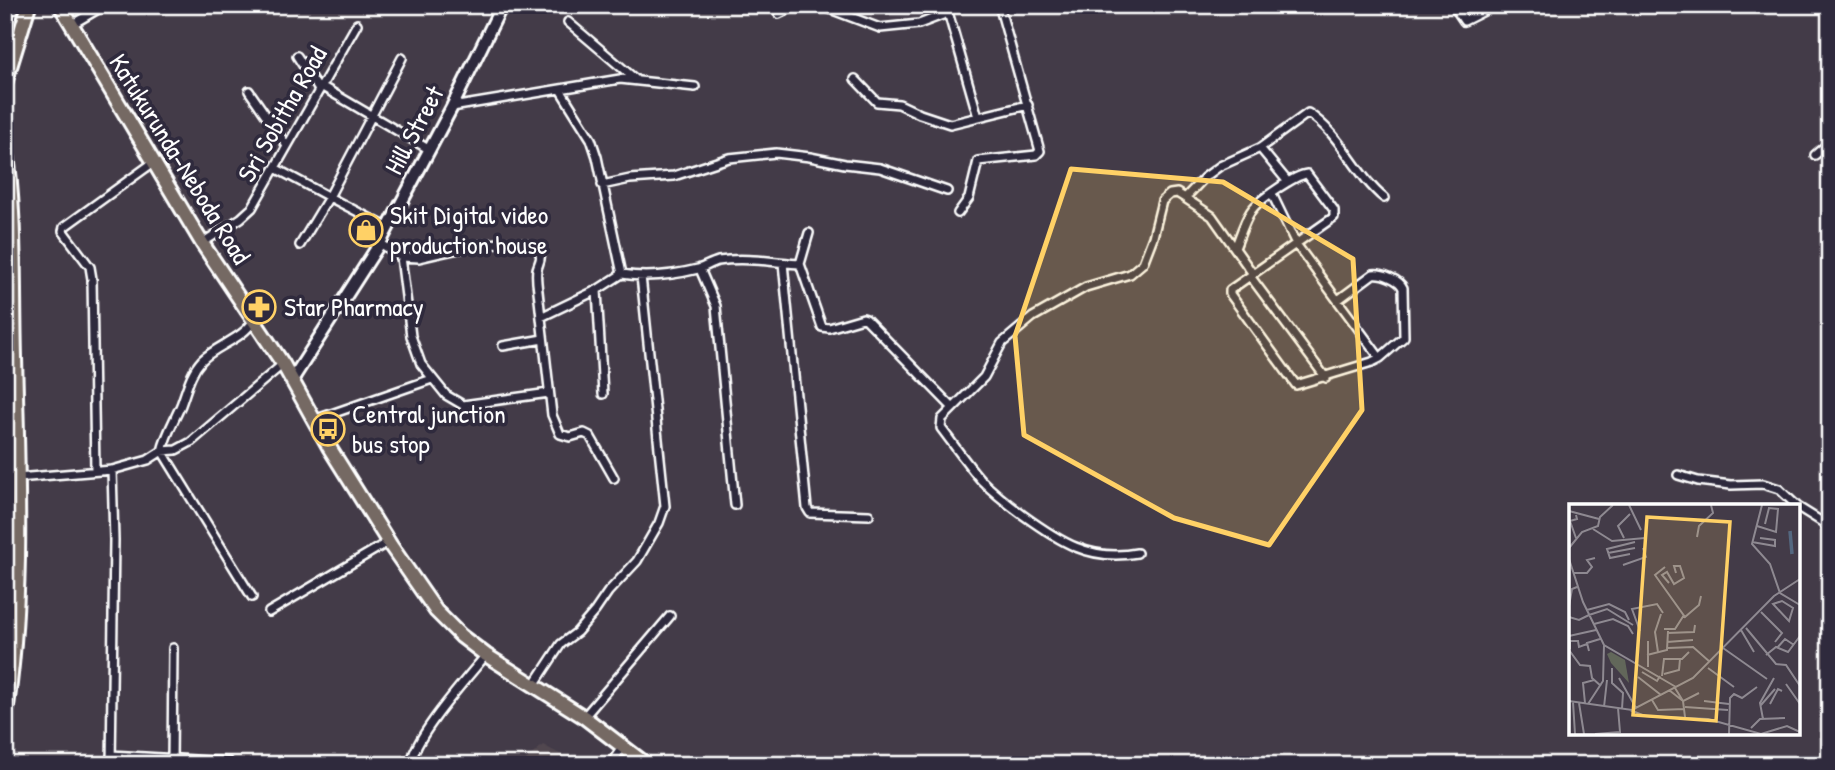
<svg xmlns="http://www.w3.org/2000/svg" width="1835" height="770" viewBox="0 0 1835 770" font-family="'Patrick Hand',sans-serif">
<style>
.built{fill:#51474f}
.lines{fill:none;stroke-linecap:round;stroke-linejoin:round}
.street-casing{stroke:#fff;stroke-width:12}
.secondary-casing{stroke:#fff;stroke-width:16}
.primary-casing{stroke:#fff;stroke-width:18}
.street{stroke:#2f2a3d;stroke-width:7}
.secondary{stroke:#2f2a3d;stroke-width:10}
.primary{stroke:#756964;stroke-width:12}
.marked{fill:#ffd166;fill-opacity:0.2;stroke:#ffd166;stroke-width:5;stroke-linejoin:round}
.labels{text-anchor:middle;stroke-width:7;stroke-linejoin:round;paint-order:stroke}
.street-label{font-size:26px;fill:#fff;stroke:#2f2a3d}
.poi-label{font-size:26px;fill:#fff;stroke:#2f2a3d;text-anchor:start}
.inset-river{fill:none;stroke:#546880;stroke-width:3.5}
.inset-road{fill:none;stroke:#8e8991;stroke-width:2}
.view{fill:#ffd166;fill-opacity:0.15;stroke:#ffd166;stroke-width:3.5}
.inset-edge{fill:none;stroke:#fff;stroke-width:3.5}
</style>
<rect width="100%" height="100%" fill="#433b48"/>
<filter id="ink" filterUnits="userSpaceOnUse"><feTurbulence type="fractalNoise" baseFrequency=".0143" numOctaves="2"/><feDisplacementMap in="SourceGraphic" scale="14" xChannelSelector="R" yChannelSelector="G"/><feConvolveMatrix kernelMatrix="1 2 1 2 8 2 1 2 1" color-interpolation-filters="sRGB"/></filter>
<g filter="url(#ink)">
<path class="built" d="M543,745L580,765H520Z"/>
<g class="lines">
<defs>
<path id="street" d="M819,5L880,28L919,24L948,13
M946,5L978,117
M1453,5L1464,21L1496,5
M779,14L797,5
M568,22L635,79
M71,25L105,5
M297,56L319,90
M855,79L877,102L899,104L920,114L950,124L1028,105
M321,86L430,150
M249,91L287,146
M561,91L591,139L597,157L622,274C646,278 674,275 698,269C705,267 711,263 718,261C745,257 773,262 800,264
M452,107L620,79L695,87
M1260,148L1288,182
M1815,155L1830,142
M275,168L329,197L300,245
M602,185L630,179L674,176L729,158L776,153L810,157L845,164L880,168L947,191
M1272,194L1296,244L1380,358
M1185,198L1212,216L1253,274
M958,213L969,198L978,161L1036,155L1040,151L999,5
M387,227L329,197L402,58
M809,233L800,264L822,327L829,328L863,318L866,319L953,408
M202,243L241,218L252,208L357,24
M380,243L401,257L419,258C440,253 529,229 540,254C542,258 538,265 537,269C536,276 537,284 538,291L552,415L560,434L570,437L584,433L590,436L614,478
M1235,248C1240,236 1244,222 1251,211C1257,201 1295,175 1307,174L1334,210V217L1230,290V294L1296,385L1372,362L1380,358L1404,337L1403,288C1399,279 1382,273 1373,274L1338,300
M401,257L411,336L421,364L446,395L463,405L549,393
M783,263L807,508L810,513L869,515
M700,269L716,306L735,505
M1250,276L1326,378
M597,290L603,394
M541,317L597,290L622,274
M254,320C243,339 217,345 202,360C190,373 187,389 181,405C174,421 166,434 162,451L176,450L191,442L283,364
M503,346L543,339
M314,420L432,379
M5,448L17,442
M95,471L92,279L90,267L63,231L64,227L154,162
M1678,475L1698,481L1731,485L1763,484L1779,489L1797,506
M17,478L112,470L148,460L162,451L252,597
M1798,507L1830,527
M1137,553C1090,562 1059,541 1023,515C1008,504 994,493 981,480C967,464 954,445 941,428L942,419L984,377L1002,343L1033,317L1086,287L1130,274L1143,263L1153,237L1162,201L1170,194L1177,193L1185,198L1205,177L1220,166L1260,148L1308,113C1341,134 1355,174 1384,198
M5,561L16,557
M269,612L388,542
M534,685L561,644L577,632L595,611L608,592L637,561L659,523L665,506L641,276
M584,717L670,616
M111,755L229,762L231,765
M111,765L114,540L112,470
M172,765L173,648
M411,765C412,739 468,677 486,655
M610,765L623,746"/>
<path id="secondary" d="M292,380L380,243L452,107L502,5"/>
<path id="primary" d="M60,5L202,243L283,364L329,447L391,546L436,611L461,636L486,655L584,717L647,765
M5,83L29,5
M5,140C16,212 13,285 15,357C18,477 24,601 5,719"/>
</defs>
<use href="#street" class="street-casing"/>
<use href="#secondary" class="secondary-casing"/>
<use href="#primary" class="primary-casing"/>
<use href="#street" class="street"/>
<use href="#secondary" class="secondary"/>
<use href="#primary" class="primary"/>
</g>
</g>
<path class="marked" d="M1071,169L1223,182L1353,259L1362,410L1269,545L1174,518L1024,435L1015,336Z"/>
<defs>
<symbol id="shop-ring" viewBox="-11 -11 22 22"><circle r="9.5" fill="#2f2a3d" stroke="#ffd166" stroke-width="1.5"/><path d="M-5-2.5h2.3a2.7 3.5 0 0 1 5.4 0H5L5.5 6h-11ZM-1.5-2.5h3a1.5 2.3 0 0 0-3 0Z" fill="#ffd166"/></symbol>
<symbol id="pharmacy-ring" viewBox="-11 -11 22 22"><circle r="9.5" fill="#2f2a3d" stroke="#ffd166" stroke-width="1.5"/><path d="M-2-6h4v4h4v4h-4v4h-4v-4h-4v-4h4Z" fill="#ffd166"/></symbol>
<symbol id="bus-ring" viewBox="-11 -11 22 22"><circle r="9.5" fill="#2f2a3d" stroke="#ffd166" stroke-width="1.5"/><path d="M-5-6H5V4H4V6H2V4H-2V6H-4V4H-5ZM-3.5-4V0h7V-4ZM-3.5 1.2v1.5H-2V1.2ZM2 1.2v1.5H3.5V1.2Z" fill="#ffd166"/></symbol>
</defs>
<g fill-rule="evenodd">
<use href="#shop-ring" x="347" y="211" width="38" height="38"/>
<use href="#pharmacy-ring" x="240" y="288" width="38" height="38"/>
<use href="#bus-ring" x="309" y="410" width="38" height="38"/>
</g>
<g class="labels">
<g class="street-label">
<text transform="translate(282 114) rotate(-60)" y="9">Sri Sobitha Road</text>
<text transform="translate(414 130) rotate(-62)" y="9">Hill Street</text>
<text transform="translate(180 159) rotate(58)" y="9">Katukurunda-Neboda Road</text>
</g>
<g class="poi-label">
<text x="390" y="224">Skit Digital video<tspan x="390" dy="30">production house</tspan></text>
<text x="284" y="316">Star Pharmacy</text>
<text x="352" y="423">Central junction<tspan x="352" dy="30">bus stop</tspan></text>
</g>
</g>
<g transform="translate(1569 504)">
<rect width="231" height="231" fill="#433b48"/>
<path d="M42,148L56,156L60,179L42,159L38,150Z" fill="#62675a"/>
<path class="inset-river" d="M221,27L223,50"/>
<path class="inset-road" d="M60,1L72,26M193,1L183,40L201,60L211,89L231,101M0,7L30,15M188,22L207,28L209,5L200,4L196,20M24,25L43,37L76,34M128,33L130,22L144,9L142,1M7,34L1,17L8,15L7,11M55,34L49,22L61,10M183,38L206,42V36L191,34M0,44L13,28L29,22L31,13L44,1M39,49L66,44M61,50L41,54L38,45L66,38M0,55L14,98L35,141L107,183M54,61L77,53L74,44M96,63L86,71L116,113L130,101L132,92M4,69H18L23,63L18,56L26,54M100,79L93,71L98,68L105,80L115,74L111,62H105L107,69M213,97L224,104L220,117L204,100ZM0,102L3,85L8,83M18,106L40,100L56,108L60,116M192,108L213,129L206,138M20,111L38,105L64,121M0,113L10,116L20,111M25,120L44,115L59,122L64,130M177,124L207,160L217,161L231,182M95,125H106L115,111M172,126L185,148M71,127L63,105L88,100L94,109M98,129L125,128L126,121M0,132L27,126M79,137V163M98,138L124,136M99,144L124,143L141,158M154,144L198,175M208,144L216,135L225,141M1,145V137H9L10,143L18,140M0,146L11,161L21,162L23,174L32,182M20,147L18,139L31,135M89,148L86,128L92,110M78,151L98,146L99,127M197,151L207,143L219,148L231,132M43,164V179L54,189L53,205M139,164L165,183M73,168L88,177L91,172M95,170L110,166L111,155M93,172L95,155H113L120,148M69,173L92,191M50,174L67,204M217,180L231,200M100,186L114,197L106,184M83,196L89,206L116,205M0,197L63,206L124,174L205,92L231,75M135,197L160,200M4,198L6,230M10,199L15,230M16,199L14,179L25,176M19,200L34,177L35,141M201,200L209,185L213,187M192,201L206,185M35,203L38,176M116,203L159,206M61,206L76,212L139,215L192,230L218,222L231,228M116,213L114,197L130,189M194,215L191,199L205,174M182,224L191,215L216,214M26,230L51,228L49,204M160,230L161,194L165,190L173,194L188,183"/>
<path class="view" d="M78,13L161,18L147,217L64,211Z"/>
<rect width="231" height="231" class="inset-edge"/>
</g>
<rect width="1835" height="770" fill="none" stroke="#2f2a3d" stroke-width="28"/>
<rect x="14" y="14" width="1807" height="742" fill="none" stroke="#fff" stroke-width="2.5" filter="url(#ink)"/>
</svg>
